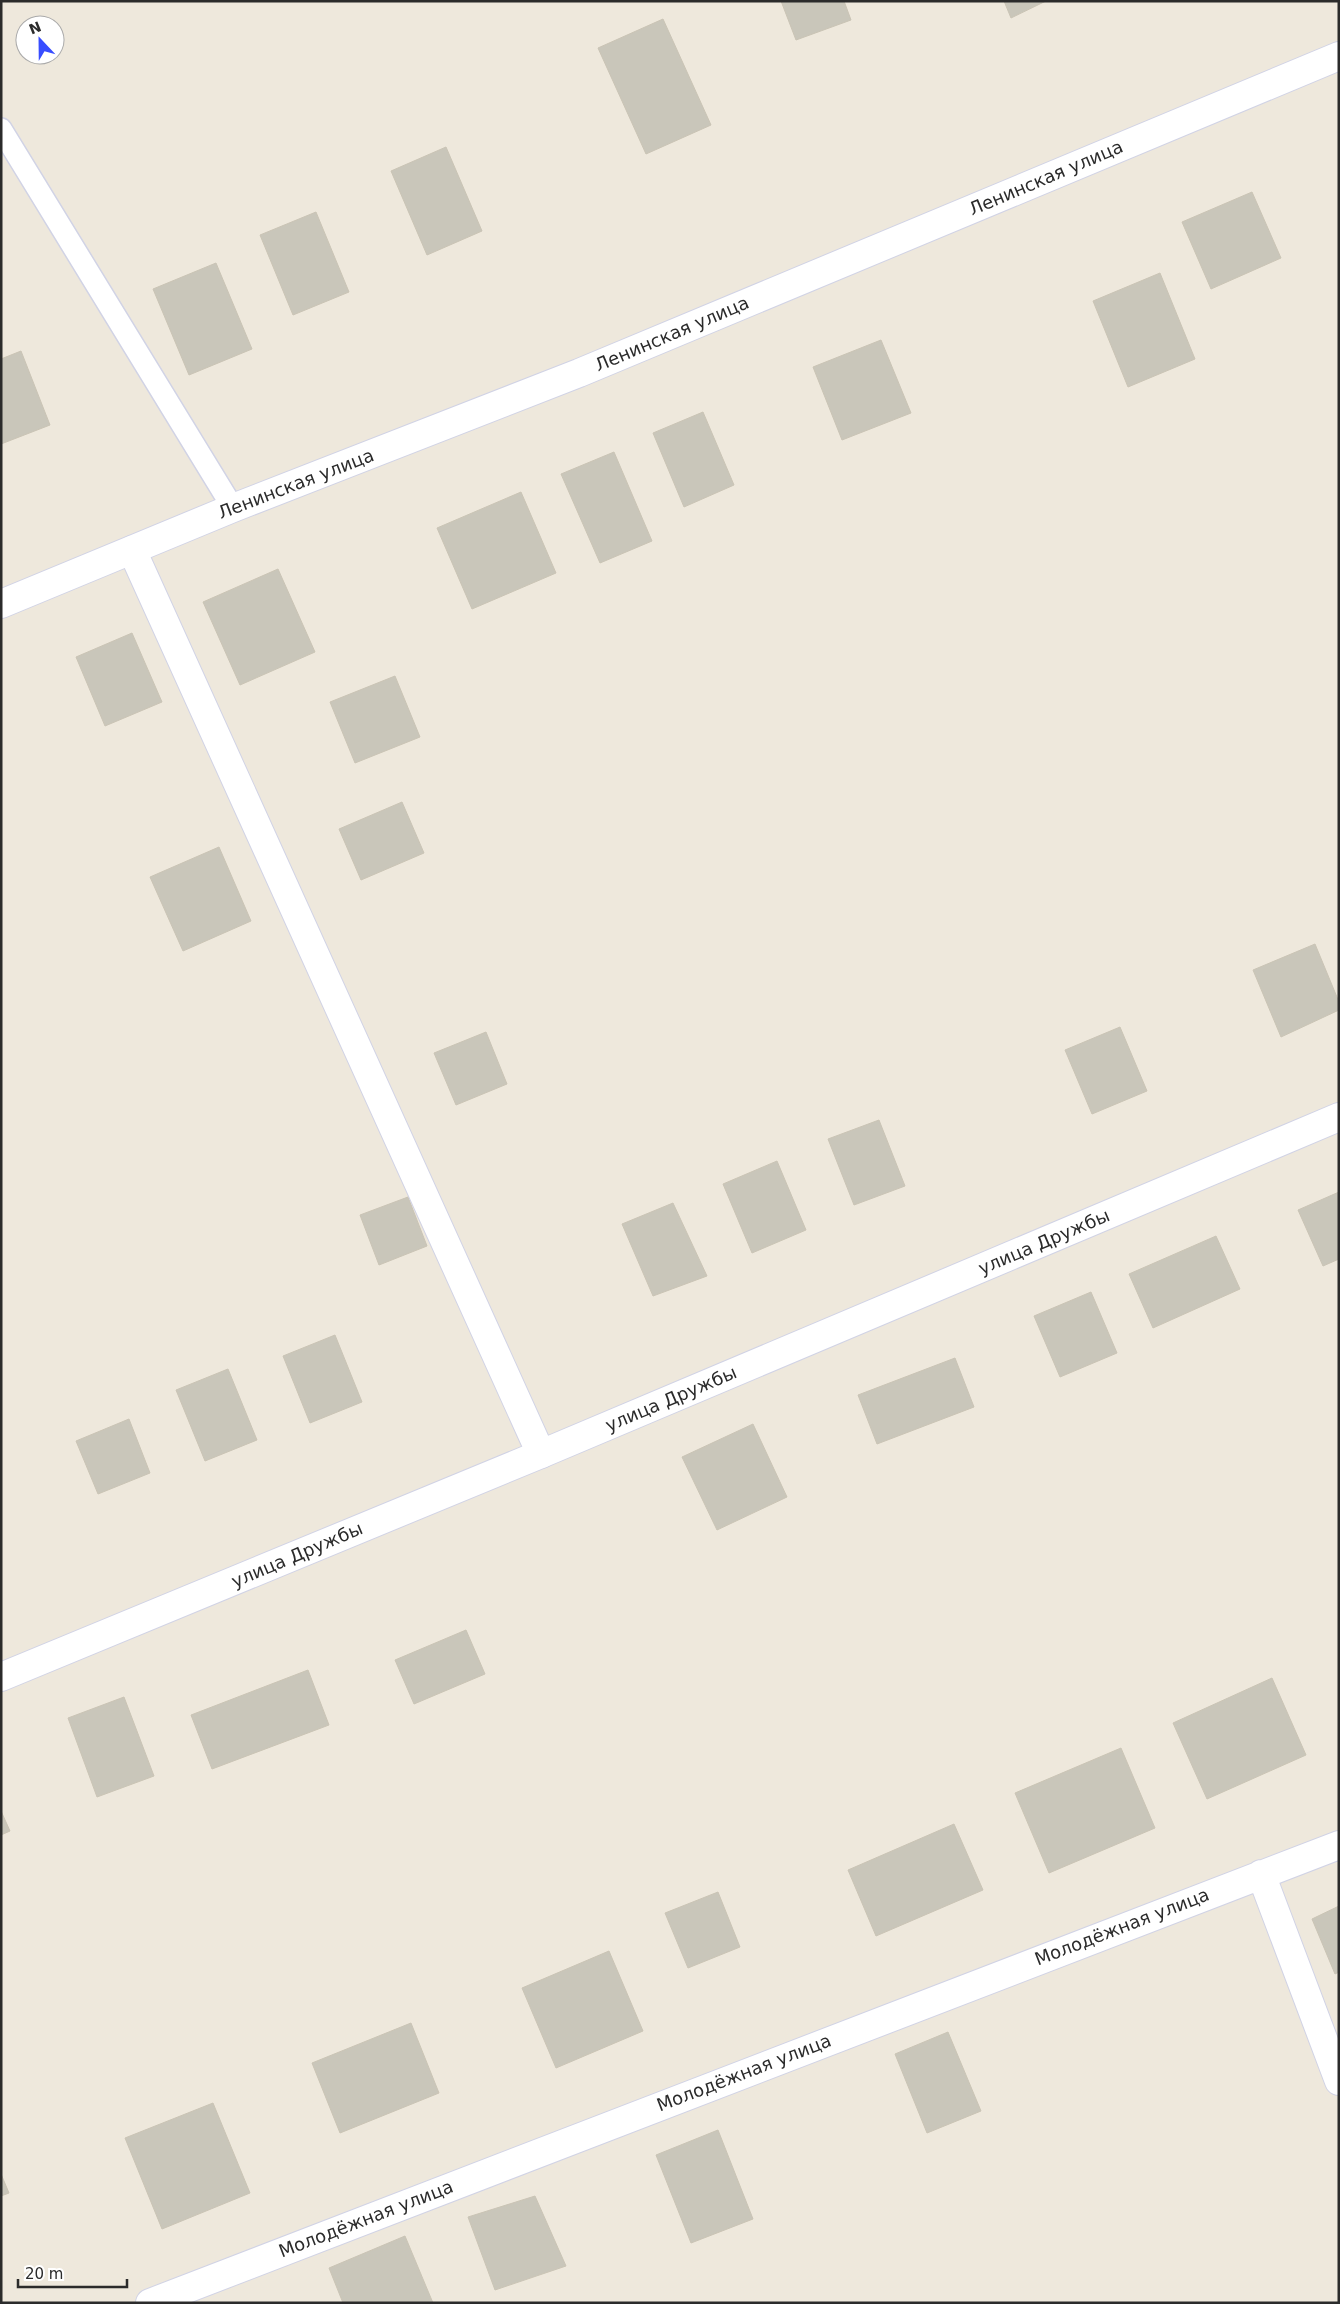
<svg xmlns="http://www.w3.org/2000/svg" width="1340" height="2304" viewBox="0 0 1340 2304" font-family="'DejaVu Sans',sans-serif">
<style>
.building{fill:#c9c6ba;stroke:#cac4b5}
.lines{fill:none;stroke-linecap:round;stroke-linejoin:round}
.lane-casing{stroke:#d1d3e5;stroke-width:24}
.street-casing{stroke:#d1d3e5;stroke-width:30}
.secondary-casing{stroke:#d1d3e5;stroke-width:30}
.lane{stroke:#fff;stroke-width:21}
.street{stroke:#fff;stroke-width:28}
.secondary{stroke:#fff;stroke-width:28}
.labels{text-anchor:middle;stroke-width:4;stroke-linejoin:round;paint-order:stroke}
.street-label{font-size:18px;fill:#2b2b2b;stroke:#fff}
</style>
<rect width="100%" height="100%" fill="#eee8dc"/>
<path class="building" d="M781,1H844L851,20L796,40Z
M1004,1H1046L1011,18Z
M663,19L711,125L646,154L598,48Z
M446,147L482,231L427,255L391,171Z
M1252,192L1281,258L1211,289L1182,222Z
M316,212L349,292L293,315L260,235Z
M216,263L252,349L189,375L153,289Z
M1160,273L1195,359L1128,387L1093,301Z
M881,340L911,413L842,440L813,367Z
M21,351L50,425L1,444V359Z
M703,412L734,485L684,507L653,433Z
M614,452L652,541L600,563L561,474Z
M521,492L556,573L472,609L437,528Z
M278,569L315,652L240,685L203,602Z
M132,633L162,702L105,726L76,657Z
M395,676L420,737L355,763L330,702Z
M402,802L424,853L361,880L339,829Z
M219,847L251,921L183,951L150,877Z
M1315,944L1339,1002V1010L1281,1037L1253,970Z
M1120,1027L1147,1091L1092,1114L1065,1050Z
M486,1032L507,1084L456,1105L434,1053Z
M879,1120L905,1186L854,1205L828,1139Z
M777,1161L806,1230L752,1253L723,1184Z
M1339,1192V1259L1323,1266L1298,1210Z
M408,1197L427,1246L379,1265L360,1215Z
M673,1203L707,1276L653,1296L622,1224Z
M1216,1236L1240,1289L1153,1328L1129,1274Z
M1091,1292L1117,1353L1060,1377L1034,1316Z
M335,1335L362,1402L310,1423L283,1356Z
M955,1358L974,1407L877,1444L858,1395Z
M228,1369L257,1440L205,1461L176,1390Z
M129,1419L150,1473L98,1494L76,1441Z
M753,1424L787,1497L717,1530L682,1457Z
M466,1630L485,1674L414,1704L395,1660Z
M308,1670L329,1725L212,1769L191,1715Z
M1272,1678L1306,1755L1207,1799L1173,1723Z
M124,1697L154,1776L97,1797L68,1718Z
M1121,1748L1155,1828L1049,1873L1015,1793Z
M1,1811L10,1831L1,1835Z
M954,1824L983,1890L876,1936L848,1870Z
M718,1892L740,1947L688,1968L665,1913Z
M1339,1906V1972L1335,1974L1312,1919Z
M609,1951L643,2031L556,2068L522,1988Z
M411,2023L439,2093L340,2133L312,2063Z
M948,2032L981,2111L927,2133L895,2054Z
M213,2103L250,2193L162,2229L125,2138Z
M718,2130L753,2219L691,2243L656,2155Z
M1,2174L9,2193L1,2196Z
M535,2196L566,2266L495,2290L468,2217Z
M405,2236L433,2303H343L329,2268Z"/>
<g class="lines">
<defs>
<path id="lane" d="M1,129L233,508"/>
<path id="street" d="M132,550L541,1454
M1261,1874L1339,2081
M150,2303L1339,1845"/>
<path id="secondary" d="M1,604L233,508L579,373L1339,56
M1,1677L541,1454L1339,1117"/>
</defs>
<use href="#lane" class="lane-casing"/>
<use href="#street" class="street-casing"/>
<use href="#secondary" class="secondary-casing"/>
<use href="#lane" class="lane"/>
<use href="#street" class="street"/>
<use href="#secondary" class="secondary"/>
</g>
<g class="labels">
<g class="street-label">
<text transform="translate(1046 178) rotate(-23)" y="6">Ленинская улица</text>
<text transform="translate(672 334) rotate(-23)" y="6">Ленинская улица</text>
<text transform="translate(296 484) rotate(-21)" y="6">Ленинская улица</text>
<text transform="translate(1044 1242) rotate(-23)" y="6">улица Дружбы</text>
<text transform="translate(671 1399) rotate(-23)" y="6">улица Дружбы</text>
<text transform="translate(297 1555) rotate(-23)" y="6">улица Дружбы</text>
<text transform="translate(1122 1927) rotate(-21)" y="6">Молодёжная улица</text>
<text transform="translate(744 2073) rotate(-21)" y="6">Молодёжная улица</text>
<text transform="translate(366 2219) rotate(-21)" y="6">Молодёжная улица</text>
</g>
</g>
<rect width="1340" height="2304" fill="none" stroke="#2b2b2b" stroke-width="5"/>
<g transform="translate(40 40) rotate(338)"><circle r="24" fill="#ffffff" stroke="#aaaaaa"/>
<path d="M0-4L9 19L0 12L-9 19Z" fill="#384dff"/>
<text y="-8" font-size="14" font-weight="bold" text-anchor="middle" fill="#2b2b2b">N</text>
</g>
<path d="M18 2279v8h109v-8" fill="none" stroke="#2b2b2b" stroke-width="2.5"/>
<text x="25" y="2279" font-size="15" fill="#2b2b2b" stroke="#ffffff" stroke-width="4" paint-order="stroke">20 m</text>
</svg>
